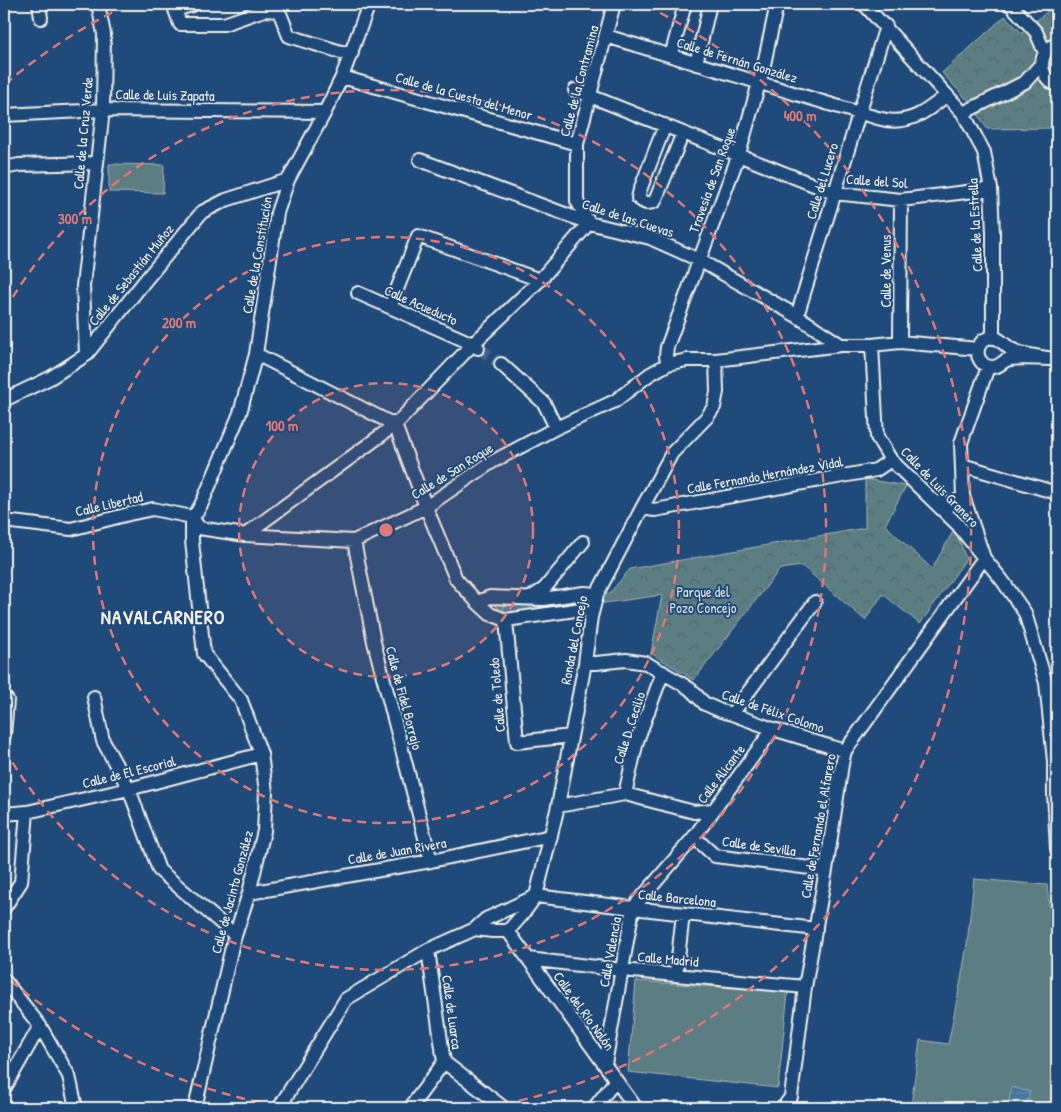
<svg xmlns="http://www.w3.org/2000/svg" width="1061" height="1112" viewBox="0 0 1061 1112" font-family="'Patrick Hand',sans-serif">
<style>
.park{fill:url(#park-crowns);stroke:#a8b7b5}
.garden{fill:#5c7d82;stroke:#a8b7b5}
.water{fill:url(#water-rules);stroke:#8cacbf}
.lines{fill:none;stroke-linecap:round;stroke-linejoin:round}
.minor-tunnel{stroke:#3f638a;stroke-width:12;stroke-dasharray:12 6;stroke-linecap:butt}
.minor-casing{stroke:#f4f1e8;stroke-width:16}
.minor{stroke:#1f4a7a;stroke-width:12}
.ring{fill:none;stroke:#e27875;stroke-width:2.5;stroke-dasharray:9 6}
.labels{text-anchor:middle;stroke-width:4;stroke-linejoin:round;paint-order:stroke}
.street-label{font-size:14px;fill:#f4f1e8;stroke:#1f4a7a}
.park-label{font-size:14px;fill:#dde0d9;stroke:#1f4a7a}
.district-label{font-size:19px;font-weight:bold;letter-spacing:1px;fill:#f4f1e8;stroke:#1f4a7a}
.centre{fill:#e27875;stroke:#1f4a7a;stroke-width:2.5}
.ring-label{font-size:15px;text-anchor:middle;font-weight:bold;fill:#e27875;stroke:#1f4a7a;stroke-width:4;stroke-linejoin:round;paint-order:stroke}
</style>
<defs>
<pattern id="park-crowns" width="20" height="18" patternUnits="userSpaceOnUse" patternTransform="scale(1.25)"><rect width="20" height="18" fill="#5c7d82"/><path d="M2 6a3 3 0 1 1 6 0M12 15a3 3 0 1 1 6 0" fill="none" stroke="#536567"/></pattern>
<pattern id="water-rules" width="6" height="5" patternUnits="userSpaceOnUse" patternTransform="scale(1.25)"><rect width="6" height="5" fill="#477ea4"/><path d="M0 2.5h6" fill="none" stroke="#48667a"/></pattern>
</defs>
<rect width="100%" height="100%" fill="#1f4a7a"/>
<filter id="ink" filterUnits="userSpaceOnUse"><feTurbulence type="fractalNoise" baseFrequency=".02" numOctaves="2"/><feDisplacementMap in="SourceGraphic" scale="10" xChannelSelector="R" yChannelSelector="G"/><feConvolveMatrix kernelMatrix="1 2 1 2 8 2 1 2 1" color-interpolation-filters="sRGB"/></filter>
<g filter="url(#ink)">
<path class="park" d="M1056,4H1057V128L987,129L973,106L942,73L1005,16L1022,33Z
M865,479L906,486L885,525L932,569L955,528L966,559L920,624L883,594L865,620L802,566L780,569L694,680L651,653L662,595L519,615H505L493,603L609,594L630,569L865,528Z"/>
<path class="garden" d="M109,164L164,165L163,193L109,192Z
M974,879L1047,885L1057,978V1108H920V1106L911,1105L920,1040L948,1044L961,980L967,944Z
M636,981L788,992L778,1088L628,1072Z"/>
<path class="water" d="M579,599L581,600V602L578,603L510,613H507L503,608L504,605H542Z
M1012,1087L1030,1092L1025,1108H1007Z"/>
<g class="lines">
<path class="minor-tunnel" d="M479,348L501,364"/>
<defs>
<path id="minor" d="M39,4L41,18
M173,4L180,24H224L264,10L279,11L289,36L341,52L352,53
M864,4L963,113L984,152L991,189L993,232V338
M1010,4L1036,32L1045,53
M175,10L195,4
M606,36L859,113C868,115 877,118 886,120C912,124 928,110 947,95
M1057,44C1037,51 1037,77 1057,85
M671,56L685,4
M696,64L710,4
M342,77L577,144
M575,90L834,193L901,200L991,189
M963,113L1025,82L1042,63
M4,115L103,110L325,112
M665,125L640,190L638,198C644,203 648,205 655,201L683,133
M420,160L589,223L650,238L699,260L797,316L841,345
M4,168L19,165L97,163
M589,223L577,201V144L614,4
M358,293L473,344L478,348
M390,307L418,236L540,280
M797,316L886,26
M900,342L901,200
M256,354L395,425L426,507L456,579L477,602L490,614L506,620L582,609L592,610
M86,355L83,286L103,110L104,34L98,4
M1052,359C1039,356 1023,356 1011,349C1005,346 1002,340 995,338C983,335 973,349 980,360C982,364 987,367 993,367C1000,367 1003,360 1010,359C1023,357 1038,359 1052,359H1057
M501,364L544,403L556,428
M668,364L666,356L667,347L739,154L763,69L777,4
M988,367L961,443L963,496L984,558L1002,580L1025,613L1046,683L1054,761V793L1057,849
M4,400L50,378L86,355L144,282L202,212L226,200L288,180
M962,465L1057,493
M935,502L953,504L963,496
M642,508L655,510L876,470L891,460
M192,517L199,528L245,535L354,541L426,507L492,462L556,428L615,401L650,374L668,364L687,360H716L841,345H872L900,342L978,349
M192,517V541L204,654L241,700L261,754L266,792L264,831L249,893L233,942L195,1108
M192,517L197,512L203,501L240,413L256,354L277,213L288,180L325,112L342,77L369,4
M4,521L71,529L129,514L153,509L192,517
M245,535L395,425L473,344L540,280L589,223
M354,541L374,642L431,861
M530,598L544,589L583,542
M477,602L490,597L543,599L584,593L597,594
M506,620L517,742L571,736
M585,663H596L626,660L646,663L679,682L690,689L705,704L721,711L732,714L773,729L845,751
M94,697L103,741L129,789L159,870L235,935
M732,714L815,602
M4,735L7,700
M625,794L637,741L663,672
M558,806L625,794L694,812L713,810
M4,814L27,812L129,789L261,754
M694,837L715,856L826,870
M249,893L431,861L551,836
M536,896L633,908L816,929
M4,908L21,882L27,812
M475,929L492,931H508L522,915L536,896L558,806L585,663L591,617L597,594L642,508L672,453L707,417L714,407L717,392L716,360
M508,931L636,1108
M428,950L444,1062L504,1108
M528,959L622,970L805,987
M676,975L683,914
M4,980L40,1026L69,1076L76,1108
M605,1064L633,908L694,837L773,729
M4,1089L40,1026
M4,1107L7,1108
M279,1108L346,999L428,950L475,929L486,919L534,897
M410,1108L444,1062
M594,1108L616,1080
M783,1108L791,1097L805,987L826,870L842,764L845,751L984,558L958,525L891,460L877,437L872,345"/>
</defs>
<use href="#minor" class="minor-casing"/>
<use href="#minor" class="minor"/>
</g>
</g>
<circle cx="386" cy="530" r="147" fill="#e27875" fill-opacity=".12"/>
<g class="ring">
<circle cx="386" cy="530" r="147"/>
<circle cx="386" cy="530" r="293"/>
<path d="M5 310A440 440 0 1 1 5 750"/>
<path d="M289 1108A586 586 0 0 1 5 976M5 84A586 586 0 0 1 125 6M647 6A586 586 0 0 1 483 1108"/>
</g>
<g class="labels">
<g class="street-label">
<text transform="translate(737 60) rotate(17)" y="5">Calle de Fernán González</text>
<text transform="translate(579 81) rotate(-75)" y="5">Calle de la Contramina</text>
<text transform="translate(165 95) rotate(1)" y="5">Calle de Luis Zapata</text>
<text transform="translate(464 96) rotate(16)" y="5">Calle de la Cuesta del Menor</text>
<text transform="translate(83 133) rotate(-85)" y="5">Calle de la Cruz Verde</text>
<text transform="translate(712 180) rotate(-70)" y="5">Travesía de San Roque</text>
<text transform="translate(822 181) rotate(-73)" y="5">Calle del Lucero</text>
<text transform="translate(877 181) rotate(4)" y="5">Calle del Sol</text>
<text transform="translate(628 218) rotate(18)" y="5">Calle de las Cuevas</text>
<text transform="translate(975 225) rotate(-93)" y="5">Calle de la Estrella</text>
<text transform="translate(257 255) rotate(-80)" y="5">Calle de la Constitución</text>
<text transform="translate(886 271) rotate(-90)" y="5">Calle de Venus</text>
<text transform="translate(131 275) rotate(-51)" y="5">Calle de Sebastián Muñoz</text>
<text transform="translate(421 305) rotate(24)" y="5">Calle Acueducto</text>
<text transform="translate(452 471) rotate(-32)" y="5">Calle de San Roque</text>
<text transform="translate(765 475) rotate(-10)" y="5">Calle Fernando Hernández Vidal</text>
<text transform="translate(940 487) rotate(46)" y="5">Calle de Luis Granero</text>
<text transform="translate(109 504) rotate(-13)" y="5">Calle Libertad</text>
<text transform="translate(574 640) rotate(-79)" y="5">Ronda del Concejo</text>
<text transform="translate(497 695) rotate(-95)" y="5">Calle de Toledo</text>
<text transform="translate(404 698) rotate(75)" y="5">Calle de Fidel Borrajo</text>
<text transform="translate(773 711) rotate(19)" y="5">Calle de Félix Colomo</text>
<text transform="translate(629 728) rotate(-72)" y="5">Calle D. Cecilio</text>
<text transform="translate(129 772) rotate(-14)" y="5">Calle de El Escorial</text>
<text transform="translate(721 774) rotate(-53)" y="5">Calle Alicante</text>
<text transform="translate(818 826) rotate(-80)" y="5">Calle de Fernando el Alfarero</text>
<text transform="translate(759 846) rotate(8)" y="5">Calle de Sevilla</text>
<text transform="translate(397 851) rotate(-10)" y="5">Calle de Juan Rivera</text>
<text transform="translate(232 892) rotate(-75)" y="5">Calle de Jacinto González</text>
<text transform="translate(677 898) rotate(6)" y="5">Calle Barcelona</text>
<text transform="translate(610 952) rotate(-80)" y="5">Calle Valencia</text>
<text transform="translate(668 959) rotate(5)" y="5">Calle Madrid</text>
<text transform="translate(584 1011) rotate(54)" y="5">Calle del Río Nalón</text>
<text transform="translate(452 1012) rotate(82)" y="5">Calle de Luarca</text>
</g>
<g class="park-label">
<text x="703" y="597">Parque del<tspan x="703" dy="16">Pozo Concejo</tspan></text>
</g>
<g class="district-label">
<text x="163" y="624">NAVALCARNERO</text>
</g>
</g>
<circle cx="386" cy="530" r="8" class="centre"/>
<g class="ring-label">
<text x="800" y="121">400 m</text>
<text x="75" y="224">300 m</text>
<text x="179" y="328">200 m</text>
<text x="282" y="431">100 m</text>
</g>
<rect width="1061" height="1112" fill="none" stroke="#1f4a7a" stroke-width="20"/>
<rect x="10" y="10" width="1041" height="1092" fill="none" stroke="#f4f1e8" stroke-width="2" filter="url(#ink)"/>
</svg>
